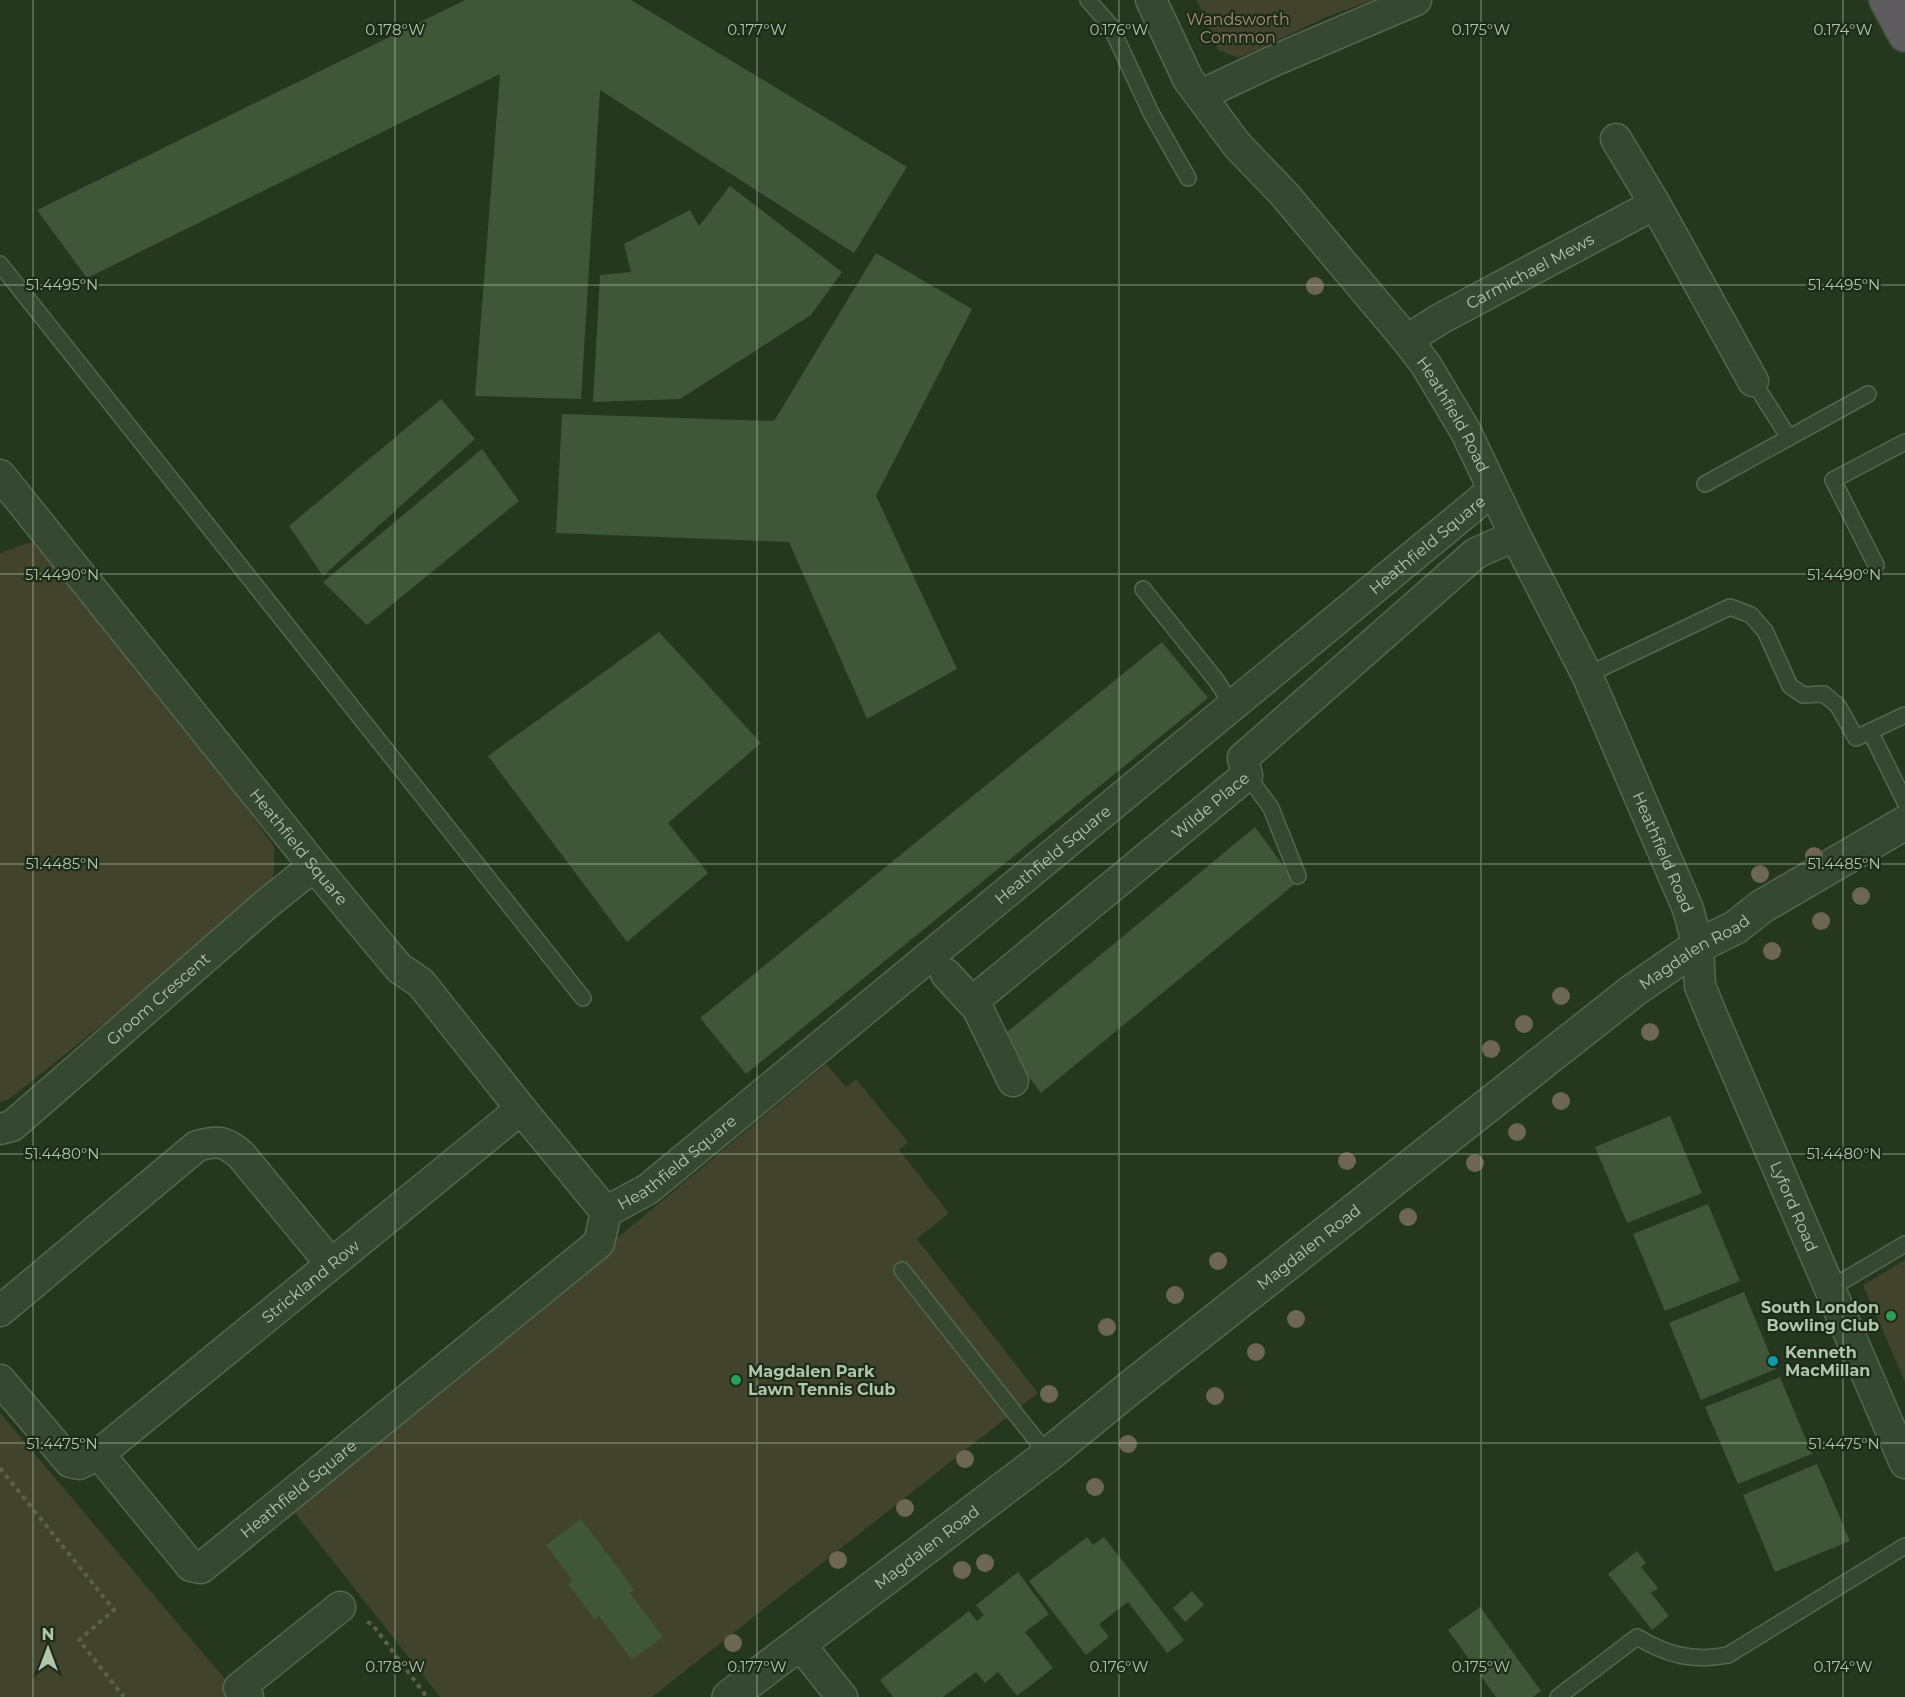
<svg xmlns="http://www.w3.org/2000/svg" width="1905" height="1697" viewBox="0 0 1905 1697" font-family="Montserrat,sans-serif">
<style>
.green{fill:#41432c}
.building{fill:#3f5638}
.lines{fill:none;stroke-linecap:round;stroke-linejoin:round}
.service-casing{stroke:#556650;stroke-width:18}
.minor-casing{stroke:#556650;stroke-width:33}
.tertiary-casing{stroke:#556650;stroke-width:36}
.trunk-casing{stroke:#42523d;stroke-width:36}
.path{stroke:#596149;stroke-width:4;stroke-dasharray:4.5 4.5;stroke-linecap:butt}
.service{stroke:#374832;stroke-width:15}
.minor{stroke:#374832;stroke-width:30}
.tertiary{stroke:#374832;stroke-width:33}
.trunk{stroke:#5f5c5f;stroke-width:33}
.tree{fill:#6c6652}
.ticks{fill:none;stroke:#b1c5ad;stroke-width:1.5;stroke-opacity:0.45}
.leisure-dot{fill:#2e9e5b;stroke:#1d2c18;stroke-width:2}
.culture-dot{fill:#0f9aa8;stroke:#1d2c18;stroke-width:2}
.labels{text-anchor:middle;stroke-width:4.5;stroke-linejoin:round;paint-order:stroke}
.park-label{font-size:16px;fill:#a68d7b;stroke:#1d2c18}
.street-label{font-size:16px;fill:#b1c5ad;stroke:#1d2c18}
.poi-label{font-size:16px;font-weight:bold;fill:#b1c5ad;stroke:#1d2c18;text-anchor:start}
.ticks-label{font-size:15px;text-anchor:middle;fill:#b1c5ad;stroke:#1d2c18;stroke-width:4.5;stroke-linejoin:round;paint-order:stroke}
</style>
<rect width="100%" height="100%" fill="#25371f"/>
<path class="green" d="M1197,0H1373L1329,16L1239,58L1218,50Z
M34,541L222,776L274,846V872L269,891L8,1100L0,1102V553Z
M826,1064L846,1087L856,1079L908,1142L899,1150L949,1213L917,1239L1038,1393L652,1697H440L292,1509Z
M1905,1260V1382L1863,1285Z
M0,1413L240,1697H0Z"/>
<path class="building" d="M465,0H631L907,167L854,253L600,90L581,399L475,396L500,74L87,278L37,210Z
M730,186L842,272L811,315L680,399L593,402L600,275L631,272L624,244L690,210L699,226Z
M876,253L972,309L876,496L957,669L867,719L789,542L556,533L562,414L774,421Z
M441,399L475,439L323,576L289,526Z
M482,449L519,501L367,625L323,582Z
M659,632L761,743L668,823L708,873L627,942L488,756Z
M1162,642L1208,698L746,1074L700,1018Z
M1255,827L1296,883L1041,1093L1000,1038Z
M1670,1116L1702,1193L1627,1223L1595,1147Z
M1708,1204L1740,1281L1665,1311L1633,1234Z
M1744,1292L1776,1369L1701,1400L1669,1323Z
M1780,1377L1812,1454L1738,1484L1705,1407Z
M1817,1464L1850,1541L1775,1572L1743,1495Z
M581,1519L635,1590L630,1593L663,1637L632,1660L599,1616L595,1620L568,1584L573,1581L546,1545Z
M1087,1537L1093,1545L1104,1537L1184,1640L1167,1653L1128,1602L1099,1624L1109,1637L1086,1655L1029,1581Z
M1637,1551L1646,1563L1641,1567L1658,1588L1651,1593L1669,1616L1652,1630L1608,1574Z
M1018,1572L1049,1614L1025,1632L1053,1668L1017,1696L998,1672L985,1683L976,1672L943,1697H893L880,1680L969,1611L977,1621L984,1615L976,1605Z
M1192,1591L1204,1605L1185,1622L1173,1608Z
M1480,1607L1541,1691L1533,1697H1496L1448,1630Z"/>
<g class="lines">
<defs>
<path id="service" d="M1088,0L1110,25L1151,113L1188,178
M0,264L583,998
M1753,381L1789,438
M1705,484L1868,394
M1876,565L1833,480L1905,442
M1143,589L1216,680L1233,706
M1587,675L1730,607L1751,615L1765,631L1790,686L1803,695L1824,694L1838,706L1856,738L1905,715
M1870,731L1905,802
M1247,775L1271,808L1298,876
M902,1270L1048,1455
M1831,1288L1905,1244
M1558,1697L1637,1637C1667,1655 1693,1662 1728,1655L1905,1546"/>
<g id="minor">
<path id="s1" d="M1151,0L1188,79L1237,145L1284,194L1407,340L1426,365L1466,432L1514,533L1587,675L1688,909L1698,946L1700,986L1714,1020L1905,1463"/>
<path d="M1201,95L1273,61L1416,0"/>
<path d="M1616,139L1655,204"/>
<path id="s2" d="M1407,340L1440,319L1655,204L1753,381"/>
<path id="s3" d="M0,475L314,866L399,968L421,983L521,1109L606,1212"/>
<path d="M946,974L978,1009L1013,1081"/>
<path id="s4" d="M972,1002L1247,775L1243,758L1476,553L1501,542L1514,533"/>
<path id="s5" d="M0,1129L12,1126L270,901L314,866"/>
<path d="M0,1311L197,1146C218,1140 225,1141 241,1155L331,1264"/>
<path id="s6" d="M0,1380L70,1462L79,1464L99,1454L191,1566L201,1568L599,1243L606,1212L648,1189L1493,490"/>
<path id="s7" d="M99,1454L521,1109"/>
<path d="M797,1644L810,1657L842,1697"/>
<path d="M248,1697L239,1688L340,1607"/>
</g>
<g id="tertiary">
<path id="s8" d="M729,1697L1048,1455L1131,1387L1634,990L1698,946L1736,927L1761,907L1905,823"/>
</g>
<path id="trunk" d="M1886,0L1905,35"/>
</defs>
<use href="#service" class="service-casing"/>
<use href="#minor" class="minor-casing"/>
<use href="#tertiary" class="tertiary-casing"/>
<use href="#trunk" class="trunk-casing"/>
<path class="path" d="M0,1468L114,1610L79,1640L124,1697
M367,1622L372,1624L427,1697"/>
<use href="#service" class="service"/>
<use href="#minor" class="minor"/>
<use href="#tertiary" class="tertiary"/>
<use href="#trunk" class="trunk"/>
</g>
<g class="tree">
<circle cx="1315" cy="286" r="9"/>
<circle cx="1814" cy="856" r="9"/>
<circle cx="1760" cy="874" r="9"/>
<circle cx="1861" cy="896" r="9"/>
<circle cx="1821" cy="921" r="9"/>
<circle cx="1772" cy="951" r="9"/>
<circle cx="1561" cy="996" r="9"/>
<circle cx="1524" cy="1024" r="9"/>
<circle cx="1650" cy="1032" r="9"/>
<circle cx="1491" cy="1049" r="9"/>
<circle cx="1561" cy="1101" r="9"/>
<circle cx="1517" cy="1132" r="9"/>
<circle cx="1347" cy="1161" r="9"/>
<circle cx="1475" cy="1163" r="9"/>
<circle cx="1408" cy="1217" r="9"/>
<circle cx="1218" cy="1261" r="9"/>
<circle cx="1175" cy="1295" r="9"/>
<circle cx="1296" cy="1319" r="9"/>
<circle cx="1107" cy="1327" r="9"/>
<circle cx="1256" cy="1352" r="9"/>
<circle cx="1049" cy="1394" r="9"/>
<circle cx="1215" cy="1396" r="9"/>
<circle cx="1128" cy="1444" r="9"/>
<circle cx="965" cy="1459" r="9"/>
<circle cx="1095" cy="1487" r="9"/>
<circle cx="905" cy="1508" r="9"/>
<circle cx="838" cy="1560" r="9"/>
<circle cx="985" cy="1563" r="9"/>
<circle cx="962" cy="1570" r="9"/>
<circle cx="733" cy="1643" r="9"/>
</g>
<path class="ticks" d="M33,0V1697M395,0V1697M757,0V1697M1119,0V1697M1481,0V1697M1843,0V1697M0,285H1905M0,574H1905M0,864H1905M0,1154H1905M0,1443H1905"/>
<g class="leisure-dot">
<circle cx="1891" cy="1316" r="6"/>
<circle cx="736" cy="1380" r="6"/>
</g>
<circle class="culture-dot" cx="1773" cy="1361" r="6"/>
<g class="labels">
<g class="park-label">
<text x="1238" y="25">Wandsworth<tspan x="1238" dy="18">Common</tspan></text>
</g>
<g class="street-label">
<text dy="6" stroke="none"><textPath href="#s2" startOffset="141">Carmichael Mews</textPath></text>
<text dy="6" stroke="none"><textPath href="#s1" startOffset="516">Heathfield Road</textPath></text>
<text dy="6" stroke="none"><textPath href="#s6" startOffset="1899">Heathfield Square</textPath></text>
<text dy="6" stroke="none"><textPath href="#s4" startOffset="309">Wilde Place</textPath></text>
<text dy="6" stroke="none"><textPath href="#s3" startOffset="477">Heathfield Square</textPath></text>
<text dy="6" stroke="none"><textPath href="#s1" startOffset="1002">Heathfield Road</textPath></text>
<text dy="6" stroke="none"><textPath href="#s6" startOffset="1413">Heathfield Square</textPath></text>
<text dy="6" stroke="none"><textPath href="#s8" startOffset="1220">Magdalen Road</textPath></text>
<text dy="6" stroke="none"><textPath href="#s5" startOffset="206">Groom Crescent</textPath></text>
<text dy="6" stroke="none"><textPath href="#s6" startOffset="927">Heathfield Square</textPath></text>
<text dy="6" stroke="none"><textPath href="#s1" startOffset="1382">Lyford Road</textPath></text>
<text dy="6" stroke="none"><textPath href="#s8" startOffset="734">Magdalen Road</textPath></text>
<text dy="6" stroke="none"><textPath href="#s7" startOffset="273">Strickland Row</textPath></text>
<text dy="6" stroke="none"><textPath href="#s6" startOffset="420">Heathfield Square</textPath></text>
<text dy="6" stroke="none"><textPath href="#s8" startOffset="248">Magdalen Road</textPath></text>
</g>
<g class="poi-label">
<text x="1879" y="1313" text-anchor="end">South London<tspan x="1879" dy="18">Bowling Club</tspan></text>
<text x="1785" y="1358">Kenneth<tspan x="1785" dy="18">MacMillan</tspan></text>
<text x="748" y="1377">Magdalen Park<tspan x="748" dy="18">Lawn Tennis Club</tspan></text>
</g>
</g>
<g class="ticks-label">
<text x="395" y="35">0.178°W</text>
<text x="757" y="35">0.177°W</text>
<text x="1119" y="35">0.176°W</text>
<text x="1481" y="35">0.175°W</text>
<text x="1843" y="35">0.174°W</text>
<text x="62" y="290">51.4495°N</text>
<text x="1844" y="290">51.4495°N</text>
<text x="62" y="580">51.4490°N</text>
<text x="1844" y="580">51.4490°N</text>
<text x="62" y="869">51.4485°N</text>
<text x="1844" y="869">51.4485°N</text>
<text x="62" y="1159">51.4480°N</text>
<text x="1844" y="1159">51.4480°N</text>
<text x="62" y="1449">51.4475°N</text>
<text x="1844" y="1449">51.4475°N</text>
<text x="395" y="1672">0.178°W</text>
<text x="757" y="1672">0.177°W</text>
<text x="1119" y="1672">0.176°W</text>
<text x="1481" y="1672">0.175°W</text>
<text x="1843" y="1672">0.174°W</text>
</g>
<g transform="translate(48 1649)" stroke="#1d2c18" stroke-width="4.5" paint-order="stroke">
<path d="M0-4.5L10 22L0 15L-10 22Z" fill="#b1c5ad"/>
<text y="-9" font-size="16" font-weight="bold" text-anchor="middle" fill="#b1c5ad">N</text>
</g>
</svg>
